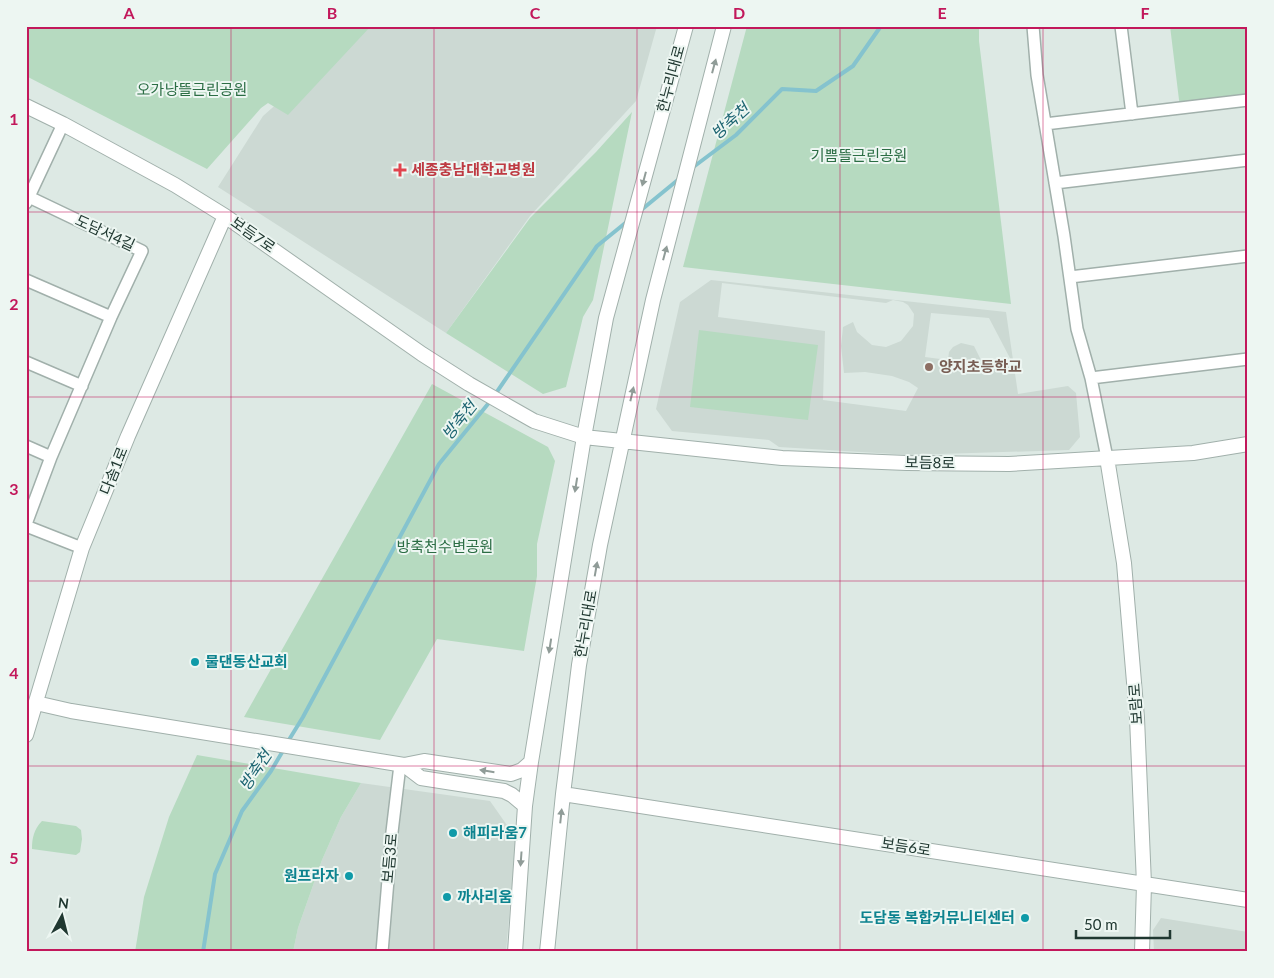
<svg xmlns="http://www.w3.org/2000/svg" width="1274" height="978" viewBox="0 0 1274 978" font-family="Lato,'Noto Sans KR',sans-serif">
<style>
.built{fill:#ccd9d3;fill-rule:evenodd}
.green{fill:#b6dac0}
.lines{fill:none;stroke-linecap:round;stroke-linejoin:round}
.stream{stroke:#85c3ce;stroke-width:4}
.minor-casing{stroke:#a1b0ab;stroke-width:14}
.tertiary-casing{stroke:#a1b0ab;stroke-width:16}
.minor{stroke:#fff;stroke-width:11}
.tertiary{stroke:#fff;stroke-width:14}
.oneway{fill:#909c98}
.grid{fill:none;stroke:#c2185b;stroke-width:1;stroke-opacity:0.55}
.health-dot{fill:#e0444e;stroke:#edf6f2;stroke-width:2}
.education-dot{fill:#8d6e63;stroke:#edf6f2;stroke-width:2}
.culture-dot{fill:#0f9aa8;stroke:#edf6f2;stroke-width:2}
.labels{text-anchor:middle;stroke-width:4;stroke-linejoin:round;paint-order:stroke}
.street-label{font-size:15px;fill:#203831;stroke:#edf6f2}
.park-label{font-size:15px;fill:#2b6d44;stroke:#edf6f2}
.health-label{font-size:15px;font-weight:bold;fill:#be3a42;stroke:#edf6f2;text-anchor:start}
.education-label{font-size:15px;font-weight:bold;fill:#785e54;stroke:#edf6f2;text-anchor:start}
.culture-label{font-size:15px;font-weight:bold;fill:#0d838f;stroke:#edf6f2;text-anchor:start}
.water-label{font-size:16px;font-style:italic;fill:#1c6471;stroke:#edf6f2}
.neatline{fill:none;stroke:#c2185b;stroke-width:2}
.grid-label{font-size:16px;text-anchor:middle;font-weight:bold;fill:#c2185b}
</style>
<rect width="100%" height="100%" fill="#dde9e4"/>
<path class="built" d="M365,26H657L636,101L530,216L446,333L218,187L263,116Z
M711,280L1006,312L1018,394L1068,386L1076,393L1080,437L1069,450L910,455L779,447L769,440L672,431L656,409L680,302ZM722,283L886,303L893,300L903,302L908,305L914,314L913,326L901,341L886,347L872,345L857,332L853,322L843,327L841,346L844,373L865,372L892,376L909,382L918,388L906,411L823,400L825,331L718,317ZM931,313L989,318L1012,362L981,360L974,346L961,343L953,347L949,352L948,360L925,357Z
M361,783L490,801L516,838L506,952H293L298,928L322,860L341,817Z
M1161,918L1248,932V952H1154L1153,930Z"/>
<path class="green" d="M26,26H371L288,115L268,103L261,108L207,169L26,76Z
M747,26H979V41L1011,304L683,267Z
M1170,26H1248V100L1180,108Z
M632,112L593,300L583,317L566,387L543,394L446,333L530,218L596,152Z
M699,330L818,345L808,420L690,407Z
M432,384L548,447L555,461L537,544V576L524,651L437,639L380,740L244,717Z
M197,755L361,783L341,817L322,860L298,928L293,952H135L144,897L169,817Z
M42,821L76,826L81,830L82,839L80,852L76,855L32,849C32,838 34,829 42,821Z"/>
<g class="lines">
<path class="stream" d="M692,168L736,135L782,89L816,91L853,66L881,26
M640,211L679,179
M287,743L303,717L439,464L492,399L597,246L629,220
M203,952L215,874L242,811L271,771L284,749"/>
<defs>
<path id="minor" d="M1033,26L1037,75L1064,236L1077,329L1091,378L1107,458
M1121,26L1132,114
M1045,124L1248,100
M1055,183L1248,160
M26,203L63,124
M1070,277L1248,256
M26,280L111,317
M26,362L82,386
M1091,378L1248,359
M26,446L51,457
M26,524L51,457L111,317L142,251L29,197
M26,526L82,548
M382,952L392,832L400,765"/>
<path id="tertiary" d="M26,106L63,124L175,185L225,216L422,354L469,384L534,421L584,437L782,458L907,463L1009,464L1193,453L1248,444
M1107,458L1124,563L1137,718L1144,884L1142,952
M36,703L71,711L404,765L424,761L511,774L522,770L531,762
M26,735L82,548L128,436L225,216
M404,765L421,778L504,791L512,795L525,806
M563,794L1248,900
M515,952L525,806L531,762L584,437L606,318L686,26
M547,952L563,794L579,665L600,545L653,300L724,26"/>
</defs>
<use href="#minor" class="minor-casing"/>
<use href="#tertiary" class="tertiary-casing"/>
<use href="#minor" class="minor"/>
<use href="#tertiary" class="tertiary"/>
</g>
<defs><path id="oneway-solid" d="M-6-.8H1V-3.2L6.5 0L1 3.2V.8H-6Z" transform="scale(1.25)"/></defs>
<g class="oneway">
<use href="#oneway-solid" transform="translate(714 66) rotate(-75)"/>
<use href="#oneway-solid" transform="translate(644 179) rotate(105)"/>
<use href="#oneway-solid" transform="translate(665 253) rotate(-75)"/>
<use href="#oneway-solid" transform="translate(632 394) rotate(-77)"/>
<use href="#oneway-solid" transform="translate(576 485) rotate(99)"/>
<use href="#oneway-solid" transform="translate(596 569) rotate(-80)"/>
<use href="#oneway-solid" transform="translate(550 646) rotate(99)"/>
<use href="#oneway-solid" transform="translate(487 771) rotate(-171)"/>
<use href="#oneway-solid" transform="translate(561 816) rotate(-84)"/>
<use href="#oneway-solid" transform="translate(521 859) rotate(94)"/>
</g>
<path class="grid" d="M231,26V952M434,26V952M637,26V952M840,26V952M1043,26V952M26,212H1248M26,397H1248M26,581H1248M26,766H1248"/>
<path class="health-dot" d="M397.5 162.5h5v5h5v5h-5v5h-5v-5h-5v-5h5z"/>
<circle class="education-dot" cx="929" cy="367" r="5"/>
<g class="culture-dot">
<circle cx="195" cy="662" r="5"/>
<circle cx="453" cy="833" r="5"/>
<circle cx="349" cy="876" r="5"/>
<circle cx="447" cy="897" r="5"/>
<circle cx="1025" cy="918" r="5"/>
</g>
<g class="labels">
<g class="street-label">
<text transform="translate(671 79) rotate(-75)" y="5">한누리대로</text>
<text transform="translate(105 233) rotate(25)" y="5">도담서4길</text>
<text transform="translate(253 235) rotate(35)" y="5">보듬7로</text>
<text transform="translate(930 463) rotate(1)" y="5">보듬8로</text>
<text transform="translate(114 471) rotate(-68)" y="5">다솜1로</text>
<text transform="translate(586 624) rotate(-80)" y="5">한누리대로</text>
<text transform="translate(1136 704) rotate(-94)" y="5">보람로</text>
<text transform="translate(906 847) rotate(9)" y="5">보듬6로</text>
<text transform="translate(390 858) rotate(-85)" y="5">보듬3로</text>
</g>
<g class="park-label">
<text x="192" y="95">오가낭뜰근린공원</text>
<text x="859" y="161">기쁨뜰근린공원</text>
<text x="445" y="552">방축천수변공원</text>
</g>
<g class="health-label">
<text x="411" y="175">세종충남대학교병원</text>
</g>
<g class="education-label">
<text x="939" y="372">양지초등학교</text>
</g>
<g class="culture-label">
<text x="205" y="667">물댄동산교회</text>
<text x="463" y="838">해피라움7</text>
<text x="339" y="881" text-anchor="end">원프라자</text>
<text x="457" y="902">까사리움</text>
<text x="1015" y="923" text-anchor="end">도담동 복합커뮤니티센터</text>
</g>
<g class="water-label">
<text transform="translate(730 121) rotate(-42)" y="6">방축천</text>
<text transform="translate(459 420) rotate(-51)" y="6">방축천</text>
<text transform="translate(255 770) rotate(-56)" y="6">방축천</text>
</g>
</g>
<rect width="1274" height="978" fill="none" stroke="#edf6f2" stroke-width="55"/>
<g transform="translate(62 916) rotate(7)" stroke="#edf6f2" stroke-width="4" paint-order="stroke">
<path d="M0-4L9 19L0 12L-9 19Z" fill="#203831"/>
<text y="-8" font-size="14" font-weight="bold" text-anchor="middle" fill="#203831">N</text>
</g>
<path d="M1076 930v8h94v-8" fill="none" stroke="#203831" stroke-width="2.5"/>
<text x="1084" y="930" font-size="15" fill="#203831" stroke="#edf6f2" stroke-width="4" paint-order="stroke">50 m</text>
<rect x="28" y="28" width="1218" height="922" class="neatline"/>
<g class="grid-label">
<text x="129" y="19">A</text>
<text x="332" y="19">B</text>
<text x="535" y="19">C</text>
<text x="739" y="19">D</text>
<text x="942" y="19">E</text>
<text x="1145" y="19">F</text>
<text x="14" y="125">1</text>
<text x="14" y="310">2</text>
<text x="14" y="495">3</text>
<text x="14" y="679">4</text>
<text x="14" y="864">5</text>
</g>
</svg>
